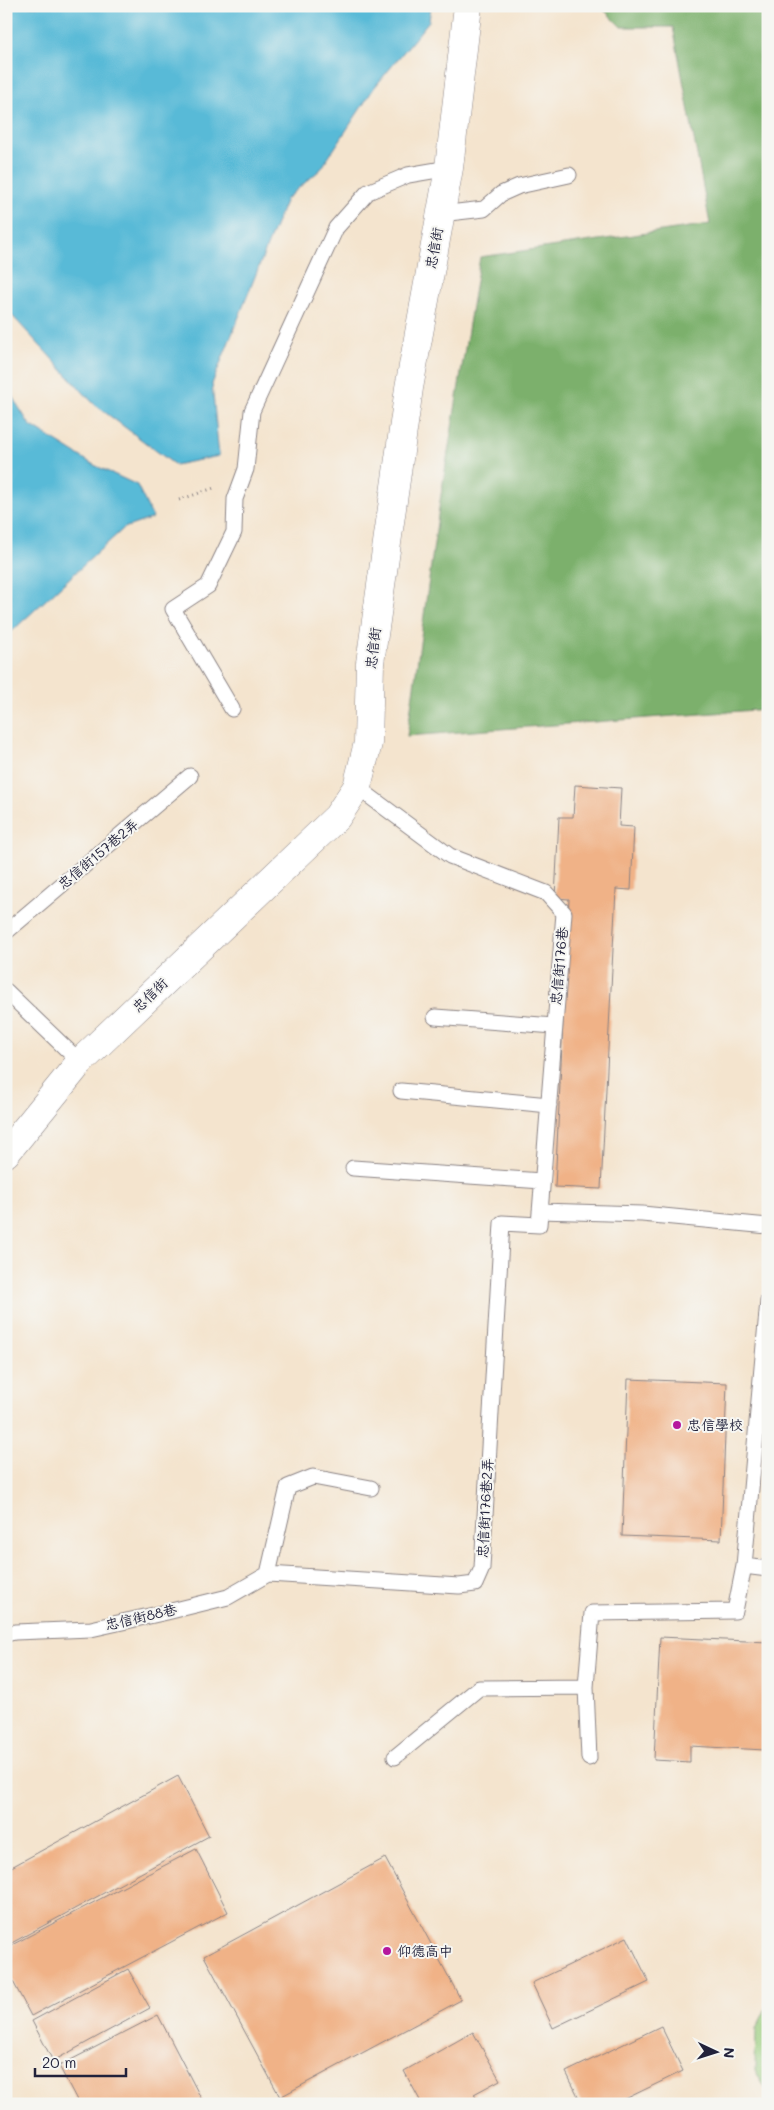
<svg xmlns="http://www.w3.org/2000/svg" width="774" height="2110" viewBox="0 0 774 2110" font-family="Mali,'LXGW WenKai TC',sans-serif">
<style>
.green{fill:#9acd7d;stroke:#5e785c}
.forest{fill:#7bb06c;stroke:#4e6954}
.water{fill:#59bad7;stroke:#3e6e89}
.building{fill:#f0b287}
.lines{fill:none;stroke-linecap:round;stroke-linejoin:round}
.service-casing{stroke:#8b8384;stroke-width:17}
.tertiary-casing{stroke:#8b8384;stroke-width:29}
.path{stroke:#8b8384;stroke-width:3;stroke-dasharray:1 4;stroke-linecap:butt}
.service{stroke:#fff;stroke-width:15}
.tertiary{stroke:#fff;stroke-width:28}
.poi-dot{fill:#b5179e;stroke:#f6f6f2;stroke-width:2}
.labels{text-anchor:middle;stroke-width:4;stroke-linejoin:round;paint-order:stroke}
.street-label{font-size:14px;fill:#22223b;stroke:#f6f6f2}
.poi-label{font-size:14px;fill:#22223b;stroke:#f6f6f2;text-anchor:start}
</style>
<rect width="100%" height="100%" fill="#f6f6f2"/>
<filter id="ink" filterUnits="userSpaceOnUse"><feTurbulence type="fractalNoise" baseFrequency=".02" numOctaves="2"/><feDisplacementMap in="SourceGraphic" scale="10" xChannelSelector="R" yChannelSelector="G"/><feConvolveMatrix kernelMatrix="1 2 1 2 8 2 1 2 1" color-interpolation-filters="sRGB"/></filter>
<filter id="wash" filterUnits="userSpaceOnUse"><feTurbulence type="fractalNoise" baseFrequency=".0096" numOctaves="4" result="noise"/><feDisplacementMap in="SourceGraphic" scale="20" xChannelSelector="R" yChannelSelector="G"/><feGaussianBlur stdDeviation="1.12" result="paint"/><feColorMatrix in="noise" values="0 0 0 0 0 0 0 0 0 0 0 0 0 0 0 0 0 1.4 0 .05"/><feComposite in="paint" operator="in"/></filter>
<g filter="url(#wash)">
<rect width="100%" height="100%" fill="#f4e4ce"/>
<path class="green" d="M768,2004V2093L755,2070L756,2029Z"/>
<path class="forest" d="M600,6H768V709L407,736L440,501L480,257L710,224L673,27H621Z"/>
<path class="water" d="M6,6H431L429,21L374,88L321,169L286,199L212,384L219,456L175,465L94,404L6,309Z
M6,387L30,425L94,465L137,485L153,518L124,528L11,632L6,629Z"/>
<g id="blocks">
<path class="building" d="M575,785L621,788L619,826L634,827L631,890L616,889L601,1189L555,1187L569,899L555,898L559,817H573Z
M628,1379L727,1383L721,1540L622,1536Z
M660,1637L768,1642L765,1750L690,1746V1762L654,1760Z
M178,1776L209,1836L6,1946V1870Z
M196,1849L228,1912L31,2016L6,1968V1948Z
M385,1858L461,2000L280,2097L204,1956Z
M627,1937L649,1982L553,2028L532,1983Z
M128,1969L150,2008L53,2061L32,2021Z
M158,2015L204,2104H79L59,2066Z
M661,2026L683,2071L615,2104H582L566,2072Z
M473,2032L500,2080L474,2094L479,2104H422L404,2071Z"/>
</g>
</g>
<g filter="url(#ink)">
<use href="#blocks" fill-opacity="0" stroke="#8b8384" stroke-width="1"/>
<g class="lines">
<defs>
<path id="service" d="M440,214L484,209L501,194L519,186L569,175
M232,709L173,609L208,586L234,532L235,499L246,469L252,411L336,228L368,192L408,175L449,168
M6,932L190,776
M6,991L80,1062
M435,1017L554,1026
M401,1091L549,1105
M353,1168L542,1181
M540,1211L642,1214L768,1226
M744,1566L768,1569
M268,1574L459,1586L475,1584L482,1568L502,1223L539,1225L564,913L546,893L450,856L357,787
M268,1574L288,1487L313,1477L371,1488
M6,1634L15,1632L91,1629L167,1612L228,1597L268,1574
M395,1757L479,1688L586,1687
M589,1758L586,1687L592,1613L735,1611L744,1566L768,1301"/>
<path id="tertiary" d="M6,1153L80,1062L337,817L357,787L368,743L370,663L409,388L449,168L468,6"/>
</defs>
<use href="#service" class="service-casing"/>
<use href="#tertiary" class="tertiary-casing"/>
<path class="path" d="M179,500L214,488"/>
<use href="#service" class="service"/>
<use href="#tertiary" class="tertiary"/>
</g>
</g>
<g class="poi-dot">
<circle cx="677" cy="1425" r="5"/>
<circle cx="387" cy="1951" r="5"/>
</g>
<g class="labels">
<g class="street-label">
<text transform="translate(434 248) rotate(-80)" y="5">忠信街</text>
<text transform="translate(373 648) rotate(-83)" y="5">忠信街</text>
<text transform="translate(98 854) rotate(-40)" y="5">忠信街157巷2弄</text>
<text transform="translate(559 966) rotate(-85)" y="5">忠信街176巷</text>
<text transform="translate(150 995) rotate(-44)" y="5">忠信街</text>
<text transform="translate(485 1508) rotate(-87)" y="5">忠信街176巷2弄</text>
<text transform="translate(141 1617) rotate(-13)" y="5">忠信街88巷</text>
</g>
<g class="poi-label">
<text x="687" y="1430">忠信學校</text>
<text x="397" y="1956">仰德高中</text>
</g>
</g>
<rect width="774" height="2110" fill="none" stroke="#f6f6f2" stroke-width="25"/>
<g transform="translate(716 2052) rotate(94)" stroke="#f6f6f2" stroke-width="4" paint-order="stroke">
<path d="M0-4L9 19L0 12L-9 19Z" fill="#22223b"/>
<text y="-8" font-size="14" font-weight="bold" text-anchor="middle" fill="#22223b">N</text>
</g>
<path d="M35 2068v8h91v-8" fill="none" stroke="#22223b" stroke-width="2.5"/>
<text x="42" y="2068" font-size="15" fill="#22223b" stroke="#f6f6f2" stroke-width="4" paint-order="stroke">20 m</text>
</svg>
